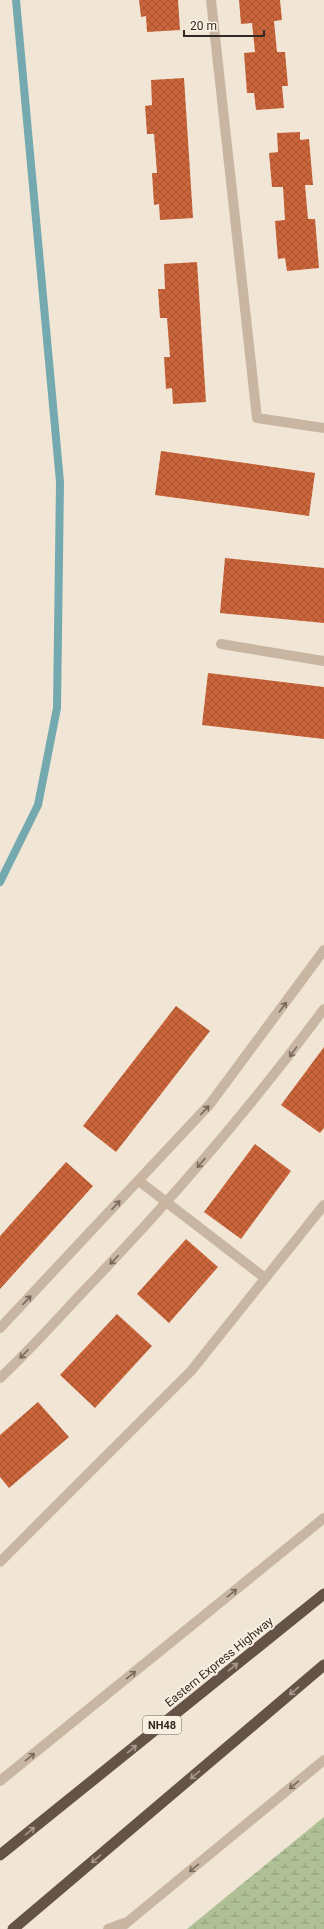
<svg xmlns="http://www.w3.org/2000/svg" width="324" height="1929" viewBox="0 0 324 1929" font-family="Roboto,sans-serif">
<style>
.wetland{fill:url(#wetland-marsh)}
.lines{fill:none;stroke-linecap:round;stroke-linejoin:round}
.stream{stroke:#74a9af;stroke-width:8}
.building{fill:url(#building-cross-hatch)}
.minor{stroke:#c9b6a2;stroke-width:10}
.tertiary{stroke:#c9b6a2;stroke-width:10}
.trunk{stroke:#665348;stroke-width:11}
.oneway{stroke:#76695d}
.oneway2{stroke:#a89a8d}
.labels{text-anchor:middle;stroke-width:4;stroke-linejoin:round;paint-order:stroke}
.shield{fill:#f9f0e2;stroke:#6e655d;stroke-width:1}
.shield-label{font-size:11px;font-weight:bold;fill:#332a24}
.street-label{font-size:12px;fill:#332a24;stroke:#f9f0e2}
</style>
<defs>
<pattern id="wetland-marsh" width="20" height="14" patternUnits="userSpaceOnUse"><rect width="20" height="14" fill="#b0c096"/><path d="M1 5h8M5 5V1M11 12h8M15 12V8" fill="none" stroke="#909c7a"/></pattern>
<pattern id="building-cross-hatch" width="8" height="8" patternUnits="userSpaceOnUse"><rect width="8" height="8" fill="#ca653b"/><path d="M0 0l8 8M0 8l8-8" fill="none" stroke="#a55331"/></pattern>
</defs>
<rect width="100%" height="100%" fill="#f1e6d5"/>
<path class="wetland" d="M324,1817V1929H187Z"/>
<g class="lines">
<path class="stream" d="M0,882L38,805L57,708L60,482L16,0"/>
</g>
<path class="building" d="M139,0H178L180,30L147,32L146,16L141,17Z
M239,0H280L282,20L274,21L277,52H285L288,86H282L284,108L256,110L254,93H247L244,53L255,52L252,23L241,24Z
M184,78L193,218L160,220L159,204L154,205L152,173H157L154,134H147L145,106L152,105L151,80Z
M300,132V140L309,139L313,185H305L308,219H315L319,268L287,271L285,258L278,259L275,221L285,220L283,187H272L269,153L278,152L277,133Z
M197,262L206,402L173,404L172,388L166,389L164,357H170L167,318H160L158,289H165L164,264Z
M161,451L315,473L309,516L155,495Z
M225,558L324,568V623L220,613Z
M208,673L324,687V739L202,725Z
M176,1006L210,1031L116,1152L83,1126Z
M324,1047V1128L320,1133L281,1105Z
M255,1144L291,1171L241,1239L204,1212Z
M66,1162L93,1186L0,1289V1236Z
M186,1239L218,1267L169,1323L137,1294Z
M117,1314L152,1346L95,1408L60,1375Z
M38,1402L69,1437L9,1488L0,1477V1435Z"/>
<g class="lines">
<path class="minor" d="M211,0L257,418L324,428
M221,644L324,661
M139,1181L265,1278
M0,1562L191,1371L324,1205"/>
<path class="tertiary" d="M0,1328L210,1104L324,950
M0,1378C28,1352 54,1323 80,1295C167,1205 249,1110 324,1009
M0,1781L324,1518
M108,1929L124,1923
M119,1929L324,1760"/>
<path class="trunk" d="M0,1855L324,1594
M13,1929L324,1665"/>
</g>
<defs><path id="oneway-shaft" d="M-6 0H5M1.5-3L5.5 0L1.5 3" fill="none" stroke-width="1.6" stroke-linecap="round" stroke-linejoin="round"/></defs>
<g class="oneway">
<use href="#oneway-shaft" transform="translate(283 1007) rotate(-53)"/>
<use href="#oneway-shaft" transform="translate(293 1052) rotate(126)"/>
<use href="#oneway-shaft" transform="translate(205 1110) rotate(-47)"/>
<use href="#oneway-shaft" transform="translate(201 1163) rotate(131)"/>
<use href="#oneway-shaft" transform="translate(116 1205) rotate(-47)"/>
<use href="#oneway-shaft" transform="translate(114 1260) rotate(134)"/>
<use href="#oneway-shaft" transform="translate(27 1300) rotate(-47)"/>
<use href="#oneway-shaft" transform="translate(24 1354) rotate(134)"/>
<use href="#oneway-shaft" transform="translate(232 1593) rotate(-39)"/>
<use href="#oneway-shaft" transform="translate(131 1675) rotate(-39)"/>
<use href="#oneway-shaft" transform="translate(30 1757) rotate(-39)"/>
<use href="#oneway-shaft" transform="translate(294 1785) rotate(140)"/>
<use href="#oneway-shaft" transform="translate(194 1868) rotate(140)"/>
</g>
<g class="oneway2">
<use href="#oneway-shaft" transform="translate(233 1667) rotate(-39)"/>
<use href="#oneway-shaft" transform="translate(294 1691) rotate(140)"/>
<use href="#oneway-shaft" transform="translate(132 1749) rotate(-39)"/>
<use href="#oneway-shaft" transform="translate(195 1775) rotate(140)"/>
<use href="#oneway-shaft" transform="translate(30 1831) rotate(-39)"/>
<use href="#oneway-shaft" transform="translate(96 1859) rotate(140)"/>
</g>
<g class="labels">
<rect class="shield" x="143" y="1716" width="38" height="18" rx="3"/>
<g class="shield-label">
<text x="162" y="1729">NH48</text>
</g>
<g class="street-label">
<text transform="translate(219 1662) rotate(-39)" y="4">Eastern Express Highway</text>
</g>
</g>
<path d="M184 30v6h80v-6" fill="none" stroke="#332a24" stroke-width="2"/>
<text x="190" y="30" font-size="12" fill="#332a24" stroke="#f9f0e2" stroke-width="3" paint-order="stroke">20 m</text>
</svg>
